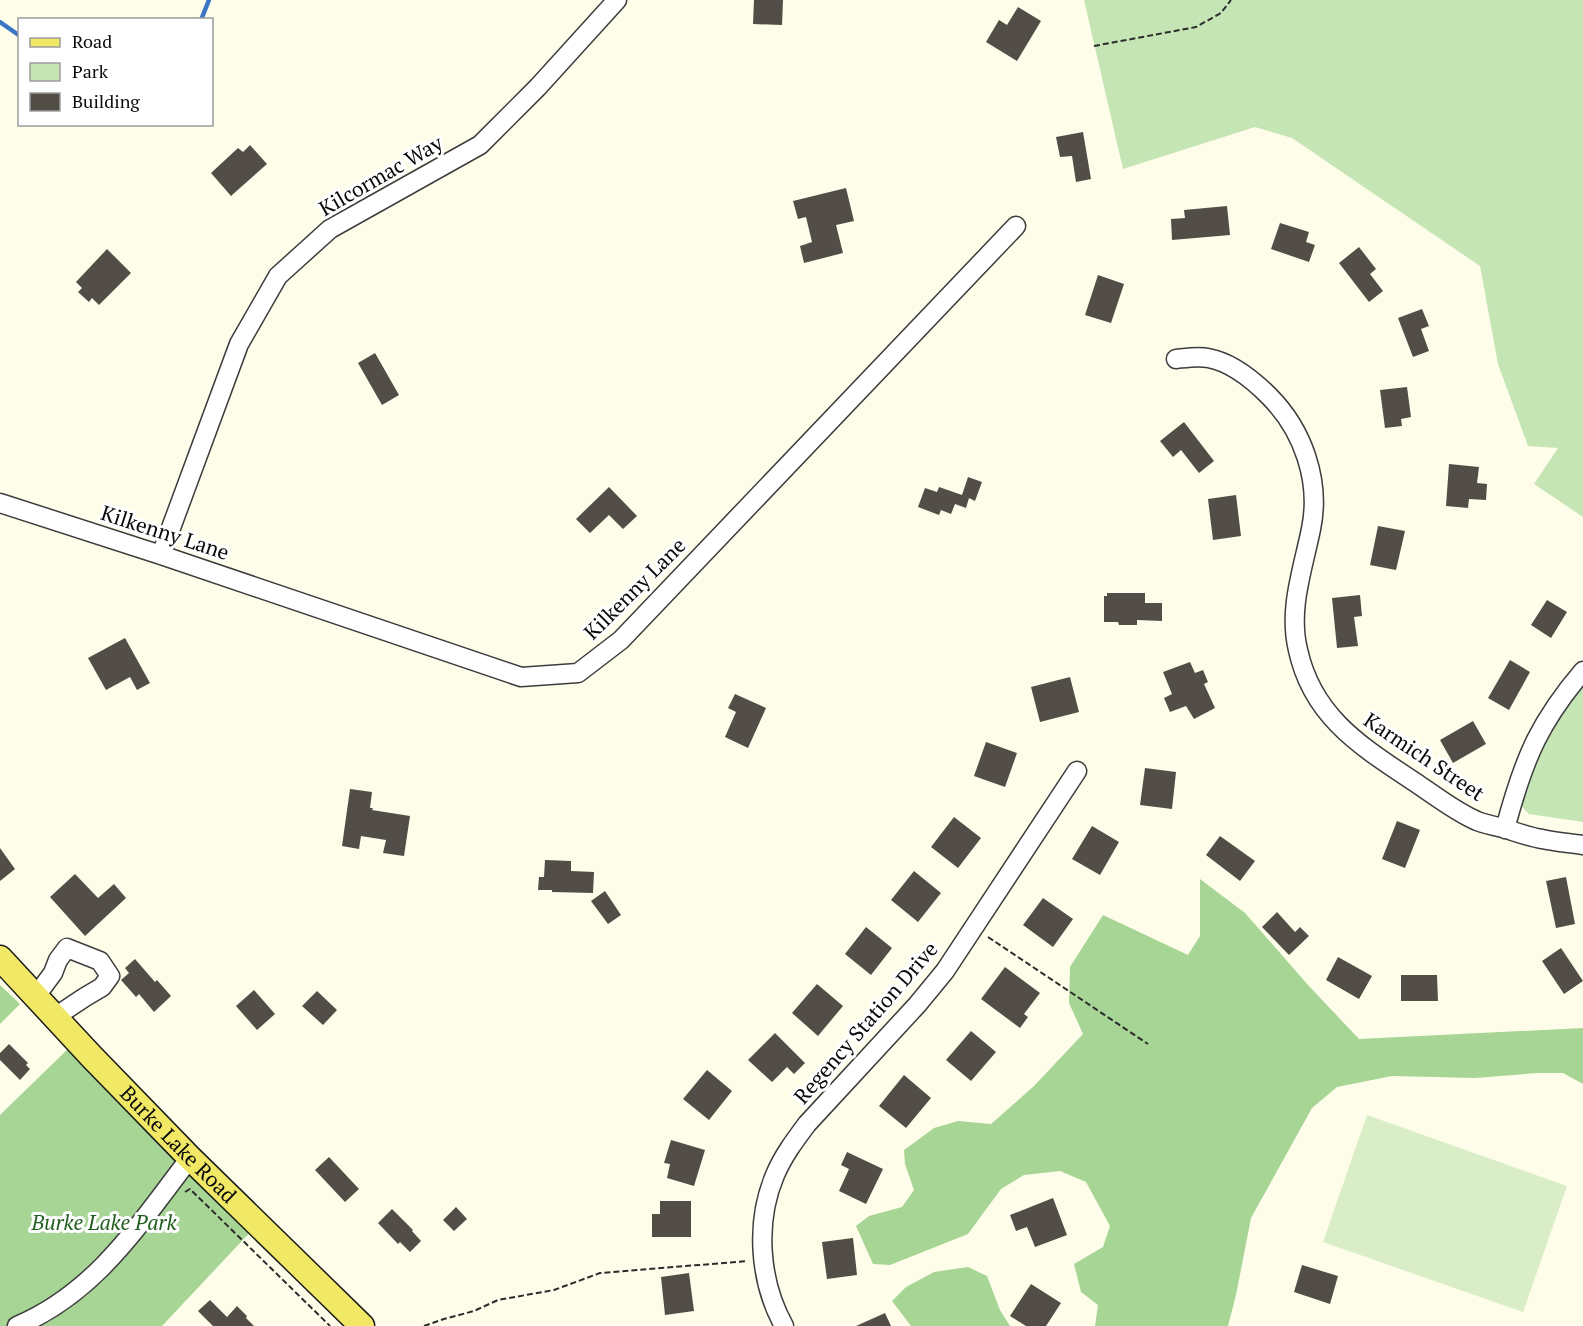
<svg xmlns="http://www.w3.org/2000/svg" width="1583" height="1326" viewBox="0 0 1583 1326" font-family="'PT Serif',serif">
<style>
.green{fill:#c6e5b5}
.forest{fill:#a7d595}
.pitch{fill:#d9edc7}
.lines{fill:none;stroke-linecap:round;stroke-linejoin:round}
.stream{stroke:#3b76c5;stroke-width:4.5}
.building{fill:#524e47}
.minor-casing{stroke:#3d3d3d;stroke-width:21}
.major-casing{stroke:#1b1b1b;stroke-width:27}
.path{stroke:#2c2c2c;stroke-width:2;stroke-dasharray:6 3;stroke-linecap:butt}
.minor{stroke:#fff;stroke-width:18}
.major{stroke:#f1e865;stroke-width:24}
.labels{text-anchor:middle;stroke-width:6;stroke-linejoin:round;paint-order:stroke}
.street-label{font-size:21px;fill:#0a0a0a;stroke:#fff}
.park-label{font-size:21px;font-style:italic;fill:#215e1f;stroke:#fff}
</style>
<rect width="100%" height="100%" fill="#fefde9"/>
<path class="green" d="M1084,0H1583V517L1534,484L1558,448L1528,446L1498,364L1480,266L1292,138L1255,127L1123,169Z
M1583,684V822L1529,814L1523,808L1521,802L1537,755L1549,732Z"/>
<path class="forest" d="M1200,879L1245,913L1308,985L1359,1039L1583,1028V1084L1563,1073H1537L1475,1078L1392,1076L1337,1087L1312,1108L1251,1218L1236,1295L1228,1326H1095L1098,1305L1081,1292L1074,1264L1103,1247L1110,1226L1086,1182L1060,1171L1024,1175L1001,1189L968,1234L890,1265L873,1264L856,1226L869,1216L902,1207L914,1190L905,1164L904,1150L934,1128L958,1121L991,1124L1034,1086L1083,1034L1069,1003L1070,967L1103,915L1188,955L1200,936Z
M0,985L20,1004L0,1024Z
M72,1045L256,1226L162,1326H0V1115Z
M968,1267L987,1276L1000,1310L1010,1326H911L892,1301L906,1287L934,1272Z"/>
<path class="pitch" d="M1367,1115L1567,1186L1523,1312L1323,1242Z"/>
<g class="lines">
<path class="stream" d="M201,20L209,0
M0,22L20,36"/>
</g>
<path class="building" d="M754,0H783L782,25L753,24Z
M1018,7L1041,21L1017,61L986,42L999,20L1007,25Z
M1083,132L1091,179L1076,182L1072,156L1060,157L1056,137Z
M250,145L267,164L231,196L211,173L238,148L243,152Z
M846,188L854,221L836,225L843,253L804,263L800,246L812,242L806,217L798,219L793,201Z
M1227,206L1230,235L1172,240L1171,219L1185,218L1184,210Z
M1280,223L1309,232L1306,242L1315,245L1309,262L1271,249Z
M1359,247L1376,269L1370,274L1383,291L1369,302L1339,263Z
M107,249L131,273L99,305L92,298L89,302L78,292L82,288L76,282Z
M1098,275L1124,284L1111,323L1085,315Z
M1422,309L1429,326L1421,329L1429,351L1413,357L1398,318Z
M375,353L399,395L382,405L358,363Z
M1407,387L1411,417L1401,419L1402,426L1385,428L1380,390Z
M1184,422L1214,461L1199,473L1181,450L1173,457L1160,441Z
M1449,464L1479,467L1477,483L1487,484L1486,500L1469,499L1468,508L1446,506Z
M968,477L982,482L975,501L969,498L966,508L955,504L951,514L941,510L939,515L918,507L925,488L937,492L939,487L962,495Z
M609,487L637,516L623,529L609,515L590,533L576,519Z
M1236,495L1241,536L1213,540L1208,499Z
M1378,526L1405,531L1396,570L1370,565Z
M1107,593H1145V603H1162V621L1137,620V625H1119L1118,622H1104V596H1107Z
M1360,595L1362,616L1354,617L1358,646L1337,648L1332,598Z
M1547,600L1567,612L1551,638L1531,625Z
M125,638L150,683L137,690L130,677L106,690L88,658Z
M1510,660L1530,672L1509,710L1488,698Z
M1190,662L1195,673L1203,670L1208,682L1204,684L1215,708L1194,719L1186,706L1170,712L1164,698L1172,694L1163,672Z
M1070,677L1079,712L1040,722L1031,687Z
M735,694L766,708L748,748L725,737L736,712L728,708Z
M1473,721L1486,744L1453,763L1440,740Z
M986,742L1017,753L1005,787L974,776Z
M1145,768L1176,772L1172,809L1140,805Z
M350,789L372,792L370,808H373L372,810L410,816L404,856L383,853L386,840L361,836L359,849L342,846Z
M954,817L981,838L958,868L931,847Z
M1397,821L1420,830L1405,868L1382,859Z
M1092,826L1119,842L1100,875L1072,859Z
M1220,836L1255,861L1240,881L1206,855Z
M0,848L15,869L0,881Z
M545,860L571,861V871L594,872L593,893L552,892V890H538L539,877H544Z
M914,871L941,893L918,922L891,900Z
M75,874L98,898L114,884L126,898L85,936L50,897Z
M1566,877L1575,924L1556,928L1546,881Z
M605,891L621,915L608,924L591,901Z
M1043,898L1073,919L1053,947L1023,925Z
M1277,912L1295,932L1300,927L1309,936L1289,955L1262,927Z
M866,927L892,948L871,975L845,954Z
M1561,948L1583,981L1564,994L1542,961Z
M1338,957L1372,976L1359,999L1326,980Z
M135,959L155,982L157,980L171,996L154,1012L139,994L136,997L121,980L129,973L125,968Z
M1005,967L1040,993L1024,1014L1028,1017L1020,1028L981,999Z
M1401,975H1437L1438,1001H1401Z
M817,984L843,1006L818,1036L792,1013Z
M254,990L275,1014L257,1030L236,1006Z
M317,991L337,1010L323,1025L302,1006Z
M971,1031L996,1052L971,1081L946,1060Z
M775,1033L805,1063L794,1074L787,1067L772,1082L748,1060Z
M9,1044L28,1063L26,1065L30,1069L20,1080L0,1060V1053Z
M707,1070L732,1091L709,1120L683,1099Z
M904,1075L931,1098L906,1128L879,1106Z
M671,1140L705,1150L694,1186L667,1178L670,1164L664,1163Z
M847,1152L883,1169L866,1204L839,1191L849,1169L841,1165Z
M329,1157L359,1189L345,1202L315,1170Z
M1053,1198L1067,1235L1035,1247L1027,1227L1016,1231L1010,1215Z
M660,1201H691V1237H652V1214H660Z
M456,1207L467,1219L454,1231L443,1220Z
M392,1209L413,1230L412,1231L421,1241L410,1252L400,1242L398,1244L378,1223Z
M853,1238L857,1275L827,1279L822,1242Z
M1302,1265L1338,1276L1330,1304L1294,1292Z
M689,1273L694,1311L665,1315L661,1277Z
M1031,1284L1061,1303L1046,1326H1026L1010,1316Z
M210,1300L227,1317L237,1306L247,1316L246,1318L254,1326H213L198,1311Z
M885,1313L891,1326H856Z"/>
<g class="lines">
<defs>
<path id="minor" d="M1176,359C1186,358 1198,356 1208,358C1231,362 1253,380 1269,396C1303,430 1321,481 1311,529C1303,569 1288,609 1298,650C1313,719 1364,748 1419,785C1437,797 1456,812 1477,821C1485,824 1494,826 1503,828C1516,832 1529,837 1542,839C1556,842 1570,843 1583,845
M0,503L161,555L521,677L578,673L621,640L1016,226
M161,555L239,344L278,276L330,229L480,145L538,87L617,0
M1505,829C1513,799 1522,768 1536,740C1548,716 1565,692 1583,671
M36,996L53,973L58,960L67,948L100,961L110,976L102,987L85,997L55,1017
M17,1326C97,1292 139,1224 190,1158
M784,1326C759,1281 755,1222 775,1175C783,1156 795,1140 807,1124L917,1005L945,971L1077,771"/>
<g id="major">
<path id="s1" d="M0,958L91,1056L190,1158L362,1326"/>
</g>
</defs>
<use href="#minor" class="minor-casing"/>
<use href="#major" class="major-casing"/>
<path class="path" d="M1094,46L1196,27L1221,13L1231,0
M988,937L1148,1044
M185,1192L190,1189L330,1326
M424,1326L444,1319L474,1311L498,1300L554,1290L600,1273L748,1261"/>
<use href="#minor" class="minor"/>
<use href="#major" class="major"/>
</g>
<g class="labels">
<g class="street-label">
<text transform="translate(381 176) rotate(-30)" y="7">Kilcormac Way</text>
<text transform="translate(165 533) rotate(18)" y="7">Kilkenny Lane</text>
<text transform="translate(635 589) rotate(-45)" y="7">Kilkenny Lane</text>
<text transform="translate(1424 757) rotate(34)" y="7">Karmich Street</text>
<text transform="translate(866 1023) rotate(-49)" y="7">Regency Station Drive</text>
<text dy="7" stroke="none"><textPath href="#s1" startOffset="258">Burke Lake Road</textPath></text>
</g>
<g class="park-label">
<text x="104" y="1230">Burke Lake Park</text>
</g>
</g>
<rect x="18" y="18" width="195" height="108" fill="#ffffff" stroke="#9d9d9d" stroke-width="1.5"/>
<rect x="30" y="38" width="30" height="9" fill="#f1e865" stroke="#9d9d9d" stroke-width="1.5"/>
<text x="72" y="48" font-size="18" fill="#0a0a0a">Road</text>
<rect x="30" y="63" width="30" height="18" fill="#c6e5b5" stroke="#9d9d9d" stroke-width="1.5"/>
<text x="72" y="78" font-size="18" fill="#0a0a0a">Park</text>
<rect x="30" y="93" width="30" height="18" fill="#524e47" stroke="#9d9d9d" stroke-width="1.5"/>
<text x="72" y="108" font-size="18" fill="#0a0a0a">Building</text>
</svg>
